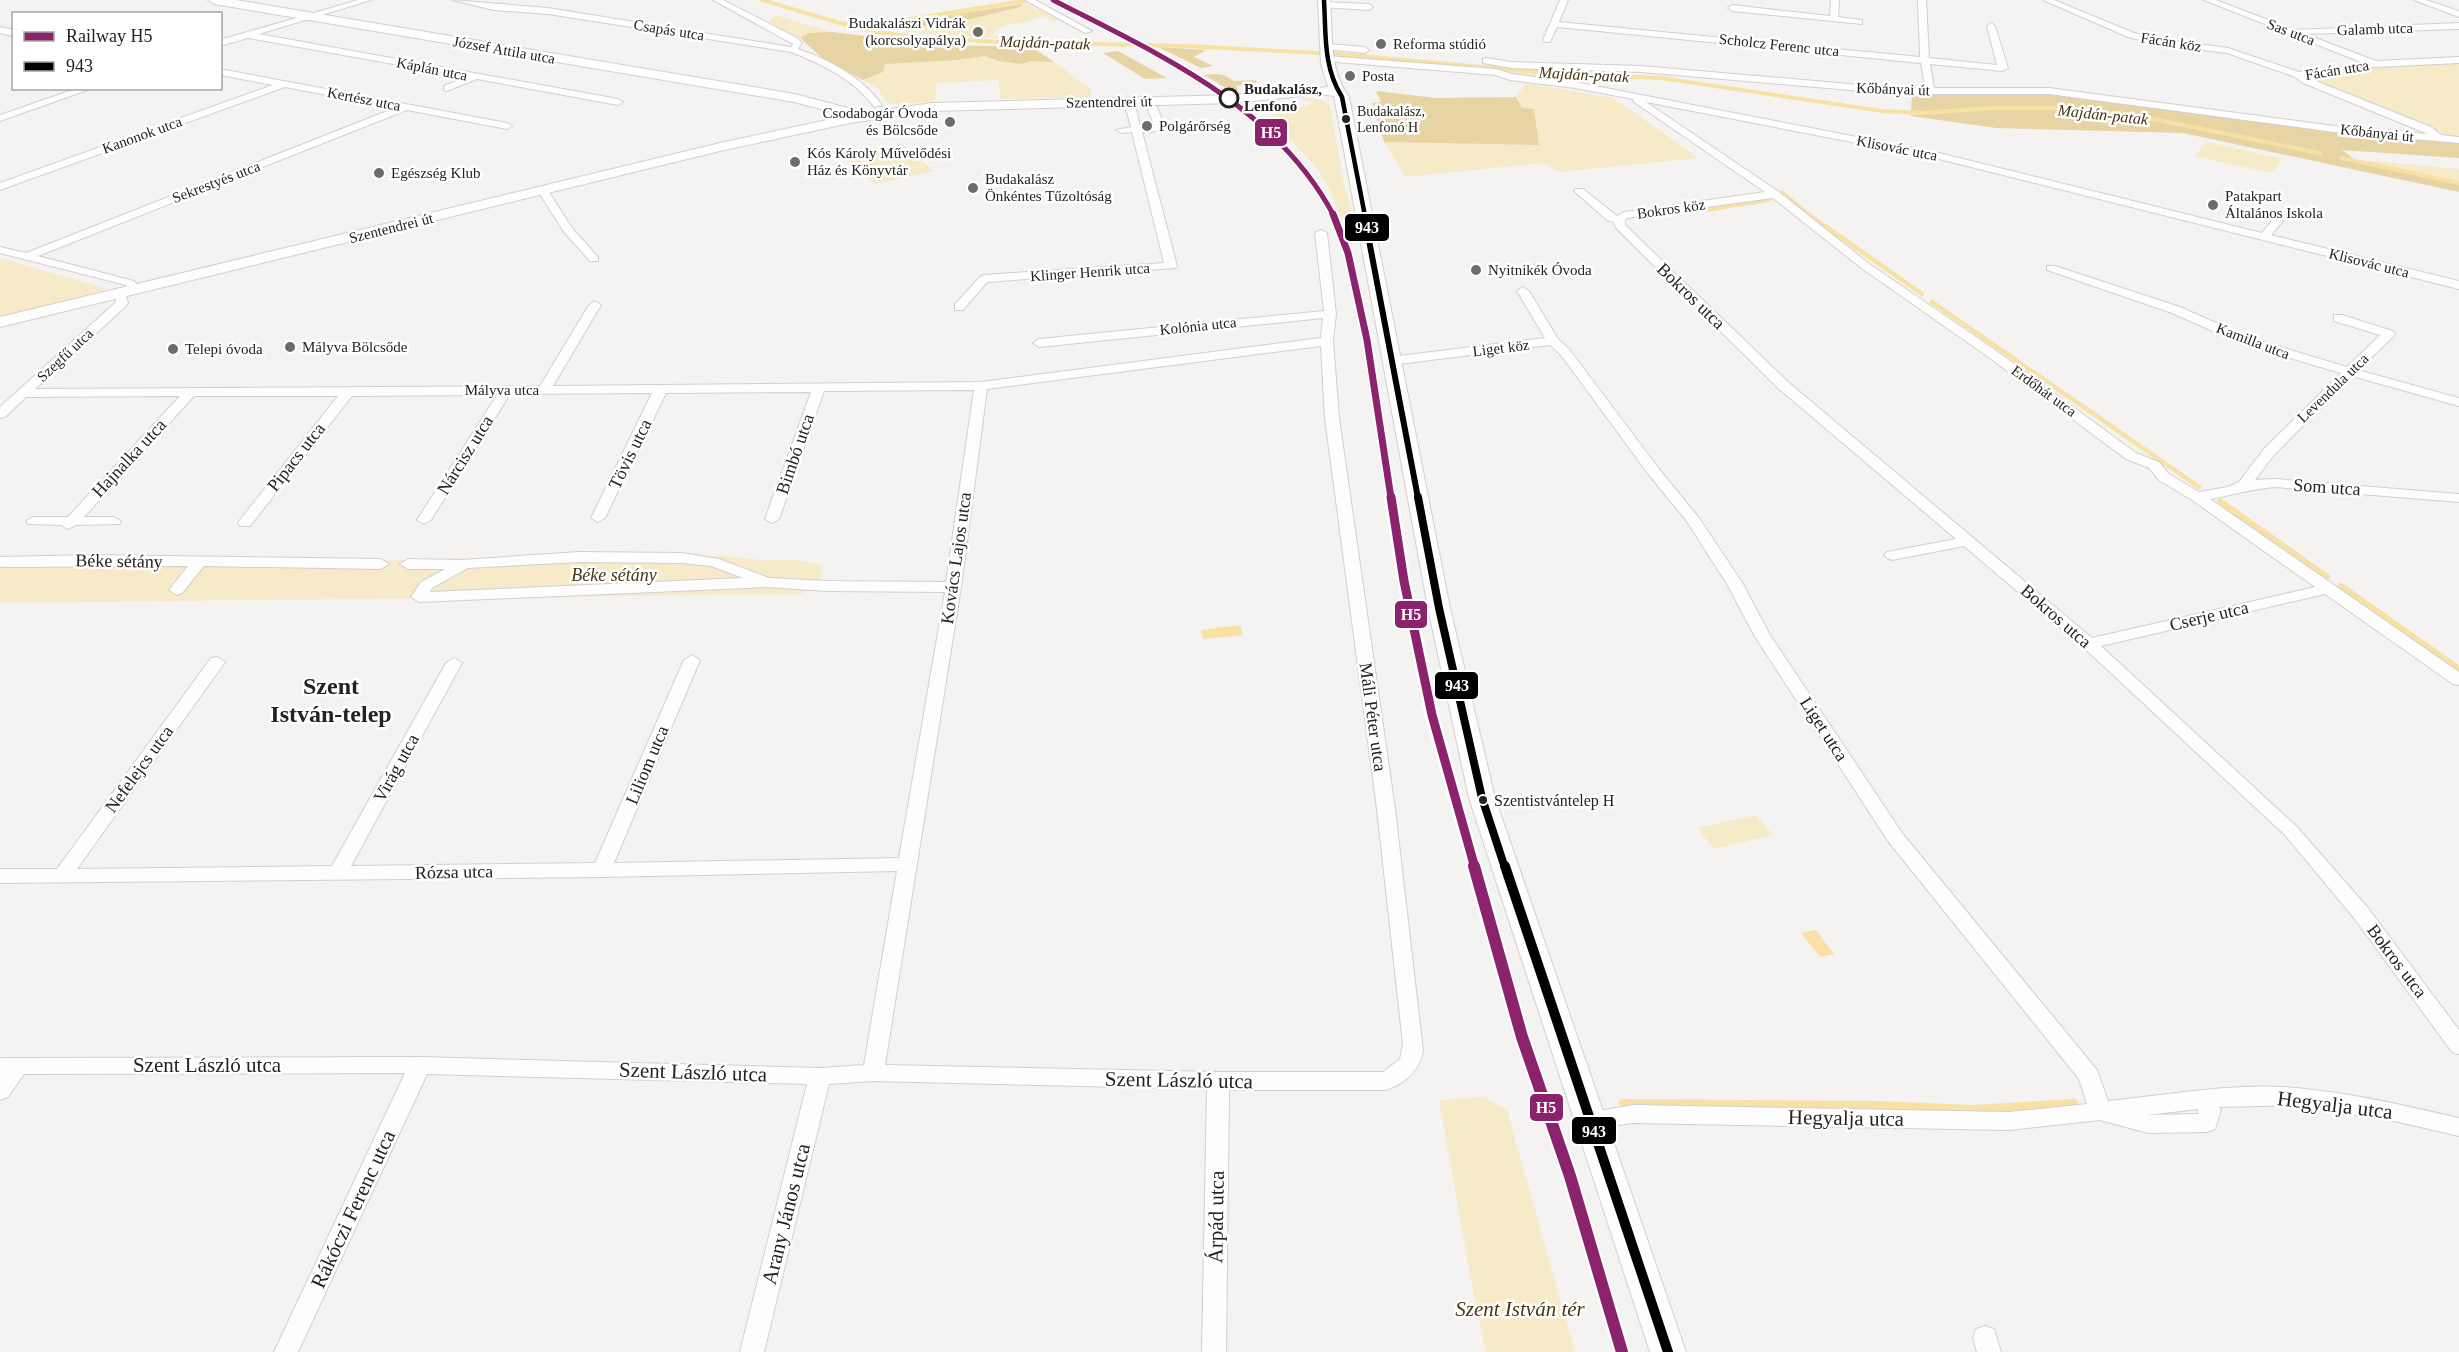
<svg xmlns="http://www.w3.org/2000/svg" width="2459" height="1352" viewBox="0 0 2459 1352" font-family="Georgia,serif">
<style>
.green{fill:#f7eac9}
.forest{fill:#e6d4a5}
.water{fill:#f8e1a5}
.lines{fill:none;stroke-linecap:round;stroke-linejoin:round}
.stream-far3{stroke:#f8e1a5;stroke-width:4}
.stream-far2{stroke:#f8e1a5;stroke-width:4.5}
.stream-far1{stroke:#f8e1a5;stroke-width:6}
.stream{stroke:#f8e1a5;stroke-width:8}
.street-casing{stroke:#d1d0cf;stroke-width:2}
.secondary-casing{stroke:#d1d0cf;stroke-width:2}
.street{fill:#fdfdfd;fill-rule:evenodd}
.secondary{fill:#fdfdfd;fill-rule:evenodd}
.bus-1-far3-casing{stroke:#fff;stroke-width:7}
.bus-1-far2-casing{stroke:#fff;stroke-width:10}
.bus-1-far1-casing{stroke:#fff;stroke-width:12}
.bus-1-casing{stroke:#fff;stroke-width:14}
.bus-1-far3{stroke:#000;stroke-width:4.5}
.bus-1-far2{stroke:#000;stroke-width:6}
.bus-1-far1{stroke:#000;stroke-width:8}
.bus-1{stroke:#000;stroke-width:10}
.rail-1-far3-casing{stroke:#fff;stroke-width:8}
.rail-1-far2-casing{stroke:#fff;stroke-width:10}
.rail-1-far1-casing{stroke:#fff;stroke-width:14}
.rail-1-casing{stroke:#fff;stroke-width:16}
.rail-1-far3{stroke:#8a236c;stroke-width:5}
.rail-1-far2{stroke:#8a236c;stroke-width:7}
.rail-1-far1{stroke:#8a236c;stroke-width:9}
.rail-1{stroke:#8a236c;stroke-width:12}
.poi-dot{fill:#6c6c6a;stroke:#fff;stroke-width:2}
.stop-dot{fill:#fff;stroke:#232321;stroke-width:3}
.bus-dot{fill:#232321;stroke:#fff;stroke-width:2}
.labels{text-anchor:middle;stroke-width:5;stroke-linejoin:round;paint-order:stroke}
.far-bus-label{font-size:14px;fill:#232321;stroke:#fff;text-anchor:start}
.far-poi-label{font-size:15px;fill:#232321;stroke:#fff;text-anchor:start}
.far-street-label{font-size:15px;fill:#232321;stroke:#fff}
.far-stop-label{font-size:15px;font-weight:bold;fill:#232321;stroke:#fff;text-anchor:start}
.far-water-label{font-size:16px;font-style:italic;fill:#40330e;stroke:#fff}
.bus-label{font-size:16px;fill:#232321;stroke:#fff;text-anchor:start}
.street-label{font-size:18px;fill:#232321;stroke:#fff}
.park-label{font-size:18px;font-style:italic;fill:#443712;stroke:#fff}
.near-street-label{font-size:21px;fill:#232321;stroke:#fff}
.near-park-label{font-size:21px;font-style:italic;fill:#443712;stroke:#fff}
.district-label{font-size:24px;font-weight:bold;fill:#232321;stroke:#fff}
.line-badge{stroke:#fff;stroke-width:2}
.badge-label{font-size:16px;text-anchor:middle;font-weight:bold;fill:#fff}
</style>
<rect width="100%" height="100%" fill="#f4f3f2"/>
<path class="green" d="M1025,3L1058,19L1051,21L1044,16C1036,18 1027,22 1020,23C1003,25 1001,26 991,36L1017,39L935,35L872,26Z
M775,15L832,32L808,33L800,38L769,22Z
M1340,54L1354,55L1579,76L1585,84L1439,66L1440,63L1367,56L1365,59L1339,57Z
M985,56L998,61L1021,64L1032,61L1054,62L1091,89L1092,97L1000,99L999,80L937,83L934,102L892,104L885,101L878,89L863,80L883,72L884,63L957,60Z
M2459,60V138H2451L2414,119L2298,75Z
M1526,83L1613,98L1699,158L1559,172L1544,163L1406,177L1384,142L1538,145L1516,97Z
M1303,98L1320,99L1330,105L1345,189L1354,218H1341C1331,190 1326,178 1306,156C1295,143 1277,132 1270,117L1279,113L1263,103L1275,102L1278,109L1292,111L1311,104V101L1303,100Z
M2207,142L2283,159L2271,173L2194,156Z
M903,145L934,171L875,184L844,158Z
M2377,161L2459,169V182L2363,162Z
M0,258L108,289L0,318Z
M627,554L723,556L762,560H796L822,565L820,585L800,594L0,603V566L403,560Z
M1756,815L1773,835L1713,849L1698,828Z
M1484,1097L1507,1110L1575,1352H1486L1471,1280L1439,1100Z"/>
<path class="forest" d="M1022,4L1020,7L971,19L936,22L912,30L894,24Z
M832,32L939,45L1032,47L1054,62L1032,61L1021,64L998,61L985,56L957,60L885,64L883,72L863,80L821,57L800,38L808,33Z
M1158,47L1206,50L1194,57L1213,66L1201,68Z
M1118,51L1167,78L1145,79L1103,53Z
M1214,74L1224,75L1234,81L1255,80L1257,83L1236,86L1238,90L1231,91L1204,75Z
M2030,90L2459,143V158L2342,150L2359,163L2459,184V192L2183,133L1996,128L1911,116L1912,91Z
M1376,91L1436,98L1516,97L1522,108L1534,109L1539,145L1384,142L1372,103L1381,102Z"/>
<path class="water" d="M1240,625L1243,635L1203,639L1201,630Z
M1816,930L1834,954L1820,957L1801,933Z"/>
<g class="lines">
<path class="stream-far3" d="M762,0L843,24L887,23L1029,0
M843,24L876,32L917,37L1001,42L1186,46L1339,54L1560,74L1661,78L1882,111L1922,113L1995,108H2072L2158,120L2320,153
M2342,158L2459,183
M1782,192L1810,216
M1707,210L1769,200"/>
<path class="stream-far2" d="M1808,214L1922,294
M1932,302L2199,487"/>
<path class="stream-far1" d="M2220,501L2327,577
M2341,586L2459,669"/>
<path class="stream" d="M1623,1103L1877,1105L1973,1109L2074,1103"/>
<defs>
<path id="street" d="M358,0H371L259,34L618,99L623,102L618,105L477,79L447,91L444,90V86L466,77L248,38L220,46V40Z
M452,0L548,8L791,47L793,44L713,0H723L797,38L802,43L798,49C830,60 862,77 882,105L874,107C855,80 822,64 791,52L548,14L494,10Z
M1025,0H1035L1092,31L1085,33Z
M1560,0H1568L1559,22L1920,57L1918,0H1926L1929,58L1997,65L1987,26L1991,23L1995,26L2008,68L2003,71L1930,64L1934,88H2049L2334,126L2428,134L2303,83L2295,77L2227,53L2161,45L2128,37L2043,0H2054L2134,33L2161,39L2228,48L2299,72L2366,64L2204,0H2216L2294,30L2459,23V29L2305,34L2376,61L2459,57V63L2375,67L2306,77L2431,127L2441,135L2459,137V143L2334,132L2049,94H1896L1641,72L1511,68L1483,63V59L1486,58L1511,62L1641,66L1896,88H1925L1921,63L1557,27L1550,42H1544L1543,40Z
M1831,0H1839L1838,17L1862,20V24L1732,11L1728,8L1732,5L1830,16Z
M2414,0H2426L2459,11V17Z
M1324,2L1369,4L1373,7L1369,10L1321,7V3Z
M0,27L14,30V36L0,33Z
M1327,44L1365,47L1369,50L1365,53L1324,49V45Z
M1327,56L1496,69L1512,74L1575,82L1939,153L2262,233L2273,219L2277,218L2283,221L2271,235L2459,281V289L1939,159L1646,102L1779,192L1868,263L1995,350L2136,453L2159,462L2169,474L2199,492L2228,487L2239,482L2264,449L2341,373L2242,344L2172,313L2047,270V266H2055L2180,307L2250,338L2347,367L2380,335L2334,321V315H2342L2393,331L2395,334L2393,337L2358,370L2459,398V406L2352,376L2274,455L2255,480L2275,479L2459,494V502L2275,487C2251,489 2233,495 2210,499L2459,672V685L2453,684L2325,594L2101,646L2297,827L2368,908L2459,1030V1054L2452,1052L2354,918L2285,835L2083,647L1964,546L1892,560L1887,558L1884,555L1887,552L1956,539L1778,388L1616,228L1614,222L1607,220L1574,191L1575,189H1583L1617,216L1624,212L1765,192L1634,102L1633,99L1575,88L1510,80L1495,75L1324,61V57ZM1773,198L1860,267L1987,356L2126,459L2149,468L2159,480L2192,500L2315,587L2092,638L1788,382L1625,225V221L1627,218Z
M220,69L507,123L512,126L507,129L407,110L38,256L134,281L141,289L139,292H131L126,285L0,253V247L26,253L395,108L285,87L0,190V183L273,85L220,75Z
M78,88H93L0,121V115Z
M1129,98L1134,101L1140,126L1154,125L1147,107L1152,104L1157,107L1165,128L1160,131L1142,132L1177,266L1175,268L987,282L963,310H955V304L980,277L984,275L1164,263L1132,132L1121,133L1116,130L1131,127L1124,101Z
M543,188L547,189L572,228L598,257V261H590L564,232L538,191Z
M1321,230L1327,233L1336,314L1333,341L1339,418L1395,809L1423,1051C1419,1072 1405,1083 1386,1090H1229L1226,1352H1202L1207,1089L873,1081L829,1084L764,1352H740L807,1084L427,1074L298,1352H274L405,1073L24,1074L8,1097L0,1100V1058L420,1057L820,1068L864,1065L897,871L602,877L0,883V869H57L211,658L217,657L225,662L77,869L332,866L446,663L454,658L462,663L351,866L595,863L684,660L692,655L700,660L614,863L899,858L945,592L828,591L767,587L419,602L411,597L421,582L445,569H408L400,564L408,559L462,560L579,552L682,553L719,559L769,578L828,581L946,582L974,390L824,391L779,519L772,523L765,519L811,392L666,393L605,518L598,522L591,518L652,393L510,394L431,520L424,524L417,520L497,395L352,396L250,526H240L238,523L240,520L338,396H194L84,517H114L121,521L119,524L76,525L68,529L61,525L28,524L26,521L33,517H68L180,396L26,397L5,417L0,418V407L116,302V290H124L128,303L126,306L35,389L540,386L589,305L595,301L601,305L553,386L981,382L1321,338L1323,318L1039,347L1033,343L1039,339L1324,311L1315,233ZM1321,346L1325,418L1377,809L1403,1044L1400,1059L1383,1072H1218L885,1065L961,587L987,389ZM579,562L682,563L711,566L743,578L430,592L432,588L468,568Z
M1523,287L1529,291L1558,339L1569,349L1659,469L1699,518L1743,584L1770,635L1902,833L2097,1070L2108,1101C2167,1095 2238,1082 2296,1088C2351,1093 2406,1106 2459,1118V1136L2399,1122L2295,1105L2219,1107L2221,1110L2215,1129L2207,1132L2148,1133L2100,1120L2009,1130L1633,1123L1590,1129L1582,1126L1579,1120L1582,1114L1633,1105L2009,1112L2087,1104L2079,1079L1888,841L1754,635L1727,584L1686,520L1649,475L1561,355L1550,345L1391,365L1385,361L1391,357L1545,338L1517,291ZM2198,1109V1114L2147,1115Z
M91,555L381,559L389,564L381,569L204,566L182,593L177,595L169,590L188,566L0,567V557Z
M1985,1326L1994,1329L2001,1352H1977L1973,1337L1976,1329Z"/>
<path id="secondary" d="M208,0H236L795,94L848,108L850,111L843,115L794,102L214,4Z
M1318,0H1330C1333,34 1328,68 1349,97L1450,608L1495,798L1686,1352H1650L1469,798L1428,608L1334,96L1320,94L1233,103L932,111L850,123L720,151L0,327V317L720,143L850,115L932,103L1233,95L1328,87L1321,64Z"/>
</defs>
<use href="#street" class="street-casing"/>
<use href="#secondary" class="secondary-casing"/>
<use href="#street" class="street"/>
<use href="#secondary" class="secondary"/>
<defs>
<path id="bus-1-far3" d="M1324,0C1326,34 1323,67 1342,97L1365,216"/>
<path id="bus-1-far2" d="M1364,214L1418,498"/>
<path id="bus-1-far1" d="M1418,497L1439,608L1482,798L1505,868"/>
<path id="bus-1" d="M1505,866L1668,1352"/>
</defs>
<use href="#bus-1-far3" class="bus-1-far3-casing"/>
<use href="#bus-1-far2" class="bus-1-far2-casing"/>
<use href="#bus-1-far1" class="bus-1-far1-casing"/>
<use href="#bus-1" class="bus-1-casing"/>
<use href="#bus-1-far3" class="bus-1-far3"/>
<use href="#bus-1-far2" class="bus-1-far2"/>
<use href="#bus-1-far1" class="bus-1-far1"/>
<use href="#bus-1" class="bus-1"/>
<defs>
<path id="rail-1-far3" d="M1053,0C1160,55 1275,105 1334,216"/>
<path id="rail-1-far2" d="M1333,214L1348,253L1367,340L1391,498"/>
<path id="rail-1-far1" d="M1391,497L1404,581L1432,715L1475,868"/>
<path id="rail-1" d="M1474,866L1522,1037L1570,1176L1622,1352"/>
</defs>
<use href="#rail-1-far3" class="rail-1-far3-casing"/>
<use href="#rail-1-far2" class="rail-1-far2-casing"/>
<use href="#rail-1-far1" class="rail-1-far1-casing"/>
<use href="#rail-1" class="rail-1-casing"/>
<use href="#rail-1-far3" class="rail-1-far3"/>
<use href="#rail-1-far2" class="rail-1-far2"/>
<use href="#rail-1-far1" class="rail-1-far1"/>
<use href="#rail-1" class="rail-1"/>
</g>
<g class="poi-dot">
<circle cx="978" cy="32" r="6"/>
<circle cx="1381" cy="44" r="6"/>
<circle cx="1350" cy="76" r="6"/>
<circle cx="950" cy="122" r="6"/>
<circle cx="1147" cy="126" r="6"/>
<circle cx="795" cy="162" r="6"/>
<circle cx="379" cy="173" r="6"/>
<circle cx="973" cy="188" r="6"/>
<circle cx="2213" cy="205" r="6"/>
<circle cx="1476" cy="270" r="6"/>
<circle cx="290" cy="347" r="6"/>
<circle cx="173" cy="349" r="6"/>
</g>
<circle class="stop-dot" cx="1229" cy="98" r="9"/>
<g class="bus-dot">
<circle cx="1346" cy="119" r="5"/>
<circle cx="1483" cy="800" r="5"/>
</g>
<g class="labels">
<g class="far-bus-label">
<text x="1357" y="116">Budakalász,<tspan x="1357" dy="16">Lenfonó H</tspan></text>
</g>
<g class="far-poi-label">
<text x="966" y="28" text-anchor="end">Budakalászi Vidrák<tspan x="966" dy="17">(korcsolyapálya)</tspan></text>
<text x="1393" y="49">Reforma stúdió</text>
<text x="1362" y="81">Posta</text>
<text x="938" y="118" text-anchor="end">Csodabogár Óvoda<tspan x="938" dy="17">és Bölcsőde</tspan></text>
<text x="1159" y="131">Polgárőrség</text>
<text x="807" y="158">Kós Károly Művelődési<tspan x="807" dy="17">Ház és Könyvtár</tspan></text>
<text x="391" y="178">Egészség Klub</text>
<text x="985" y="184">Budakalász<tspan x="985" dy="17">Önkéntes Tűzoltóság</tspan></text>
<text x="2225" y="201">Patakpart<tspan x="2225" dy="17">Általános Iskola</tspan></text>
<text x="1488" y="275">Nyitnikék Óvoda</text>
<text x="302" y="352">Mályva Bölcsőde</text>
<text x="185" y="354">Telepi óvoda</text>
</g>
<g class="far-street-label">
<text transform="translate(2375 29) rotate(-2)" y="5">Galamb utca</text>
<text transform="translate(669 30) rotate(9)" y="5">Csapás utca</text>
<text transform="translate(2291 32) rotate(21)" y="5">Sas utca</text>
<text transform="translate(2171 42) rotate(9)" y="5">Fácán köz</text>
<text transform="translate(1779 45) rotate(6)" y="5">Scholcz Ferenc utca</text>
<text transform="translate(504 50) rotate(10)" y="5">József Attila utca</text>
<text transform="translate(432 69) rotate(11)" y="5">Káplán utca</text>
<text transform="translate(2337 70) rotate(-9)" y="5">Fácán utca</text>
<text transform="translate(1893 89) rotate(2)" y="5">Kőbányai út</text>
<text transform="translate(364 99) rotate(11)" y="5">Kertész utca</text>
<text transform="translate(1109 102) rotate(-1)" y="5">Szentendrei út</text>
<text transform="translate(2377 133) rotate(6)" y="5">Kőbányai út</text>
<text transform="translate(142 135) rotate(-20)" y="5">Kanonok utca</text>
<text transform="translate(1897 148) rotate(11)" y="5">Klisovác utca</text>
<text transform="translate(216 182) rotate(-21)" y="5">Sekrestyés utca</text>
<text transform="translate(1671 209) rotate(-8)" y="5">Bokros köz</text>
<text transform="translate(391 228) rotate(-14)" y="5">Szentendrei út</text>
<text transform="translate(2369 263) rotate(14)" y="5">Klisovác utca</text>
<text transform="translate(1090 272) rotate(-4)" y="5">Klinger Henrik utca</text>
<text transform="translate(1198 326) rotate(-6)" y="5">Kolónia utca</text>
<text transform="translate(2253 341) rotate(21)" y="5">Kamilla utca</text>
<text transform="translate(1501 348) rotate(-7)" y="5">Liget köz</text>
<text transform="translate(65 355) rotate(-43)" y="5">Szegfű utca</text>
<text transform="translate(2333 388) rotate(-44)" y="5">Levendula utca</text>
<text x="502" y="395">Mályva utca</text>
<text transform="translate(2044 391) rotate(36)" y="5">Erdőhát utca</text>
</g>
<g class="far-stop-label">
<text x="1244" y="94">Budakalász,<tspan x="1244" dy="17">Lenfonó</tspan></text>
</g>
<g class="far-water-label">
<text transform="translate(1045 42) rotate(2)" y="6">Majdán-patak</text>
<text transform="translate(1584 74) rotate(3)" y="6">Majdán-patak</text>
<text transform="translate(2103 114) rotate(6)" y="6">Majdán-patak</text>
</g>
<g class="bus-label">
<text x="1494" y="806">Szentistvántelep H</text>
</g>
<g class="street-label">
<text transform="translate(1691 296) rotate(44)" y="6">Bokros utca</text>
<text transform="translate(630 454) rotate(-64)" y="6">Tövis utca</text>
<text transform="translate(795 454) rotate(-71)" y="6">Bimbó utca</text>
<text transform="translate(465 455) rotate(-58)" y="6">Nárcisz utca</text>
<text transform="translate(296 457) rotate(-52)" y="6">Pipacs utca</text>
<text transform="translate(129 458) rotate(-47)" y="6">Hajnalka utca</text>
<text transform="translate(2327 487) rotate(4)" y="6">Som utca</text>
<text transform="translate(956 558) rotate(-82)" y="6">Kovács Lajos utca</text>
<text transform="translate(119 561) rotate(1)" y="6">Béke sétány</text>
<text transform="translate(2056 616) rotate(41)" y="6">Bokros utca</text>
<text transform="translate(2209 616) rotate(-13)" y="6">Cserje utca</text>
<text transform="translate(1373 717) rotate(82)" y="6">Máli Péter utca</text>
<text transform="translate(1824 729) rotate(57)" y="6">Liget utca</text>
<text transform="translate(647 765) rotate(-67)" y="6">Liliom utca</text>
<text transform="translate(396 768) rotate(-61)" y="6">Virág utca</text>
<text transform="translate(139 769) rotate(-54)" y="6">Nefelejcs utca</text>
<text transform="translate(454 872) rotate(-1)" y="6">Rózsa utca</text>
<text transform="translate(2397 961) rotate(53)" y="6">Bokros utca</text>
</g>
<g class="park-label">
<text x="614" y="581">Béke sétány</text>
</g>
<g class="near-street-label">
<text x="207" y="1072">Szent László utca</text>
<text transform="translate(693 1072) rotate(2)" y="7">Szent László utca</text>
<text transform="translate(1179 1080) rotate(1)" y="7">Szent László utca</text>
<text transform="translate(2335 1105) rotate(7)" y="7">Hegyalja utca</text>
<text transform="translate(1846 1118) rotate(1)" y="7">Hegyalja utca</text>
<text transform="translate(353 1209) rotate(-65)" y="7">Rákóczi Ferenc utca</text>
<text transform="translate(786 1214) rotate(-76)" y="7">Arany János utca</text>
<text transform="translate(1216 1217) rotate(-89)" y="7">Árpád utca</text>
</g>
<g class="near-park-label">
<text x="1520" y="1316">Szent István tér</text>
</g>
<g class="district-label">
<text x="331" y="694">Szent<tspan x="331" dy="28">István-telep</tspan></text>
</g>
</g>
<g class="line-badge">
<rect x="1254" y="118" width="34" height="29" rx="6" fill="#8a236c"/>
<rect x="1344" y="213" width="46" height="29" rx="6" fill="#000"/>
<rect x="1394" y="600" width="34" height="29" rx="6" fill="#8a236c"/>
<rect x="1434" y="671" width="45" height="29" rx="6" fill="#000"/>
<rect x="1529" y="1093" width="35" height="29" rx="6" fill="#8a236c"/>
<rect x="1571" y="1116" width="46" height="29" rx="6" fill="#000"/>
</g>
<g class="badge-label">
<text x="1271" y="138">H5</text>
<text x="1367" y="233">943</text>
<text x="1411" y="620">H5</text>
<text x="1457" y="691">943</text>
<text x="1546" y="1113">H5</text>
<text x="1594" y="1137">943</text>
</g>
<rect x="12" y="12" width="210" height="78" fill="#ffffff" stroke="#a7a7a6" stroke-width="1.5"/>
<rect x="24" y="32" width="30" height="9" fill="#8a236c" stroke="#a7a7a6" stroke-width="1.5"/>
<text x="66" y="42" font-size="18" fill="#232321">Railway H5</text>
<rect x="24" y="62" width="30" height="9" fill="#000000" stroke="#a7a7a6" stroke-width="1.5"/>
<text x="66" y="72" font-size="18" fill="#232321">943</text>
</svg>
